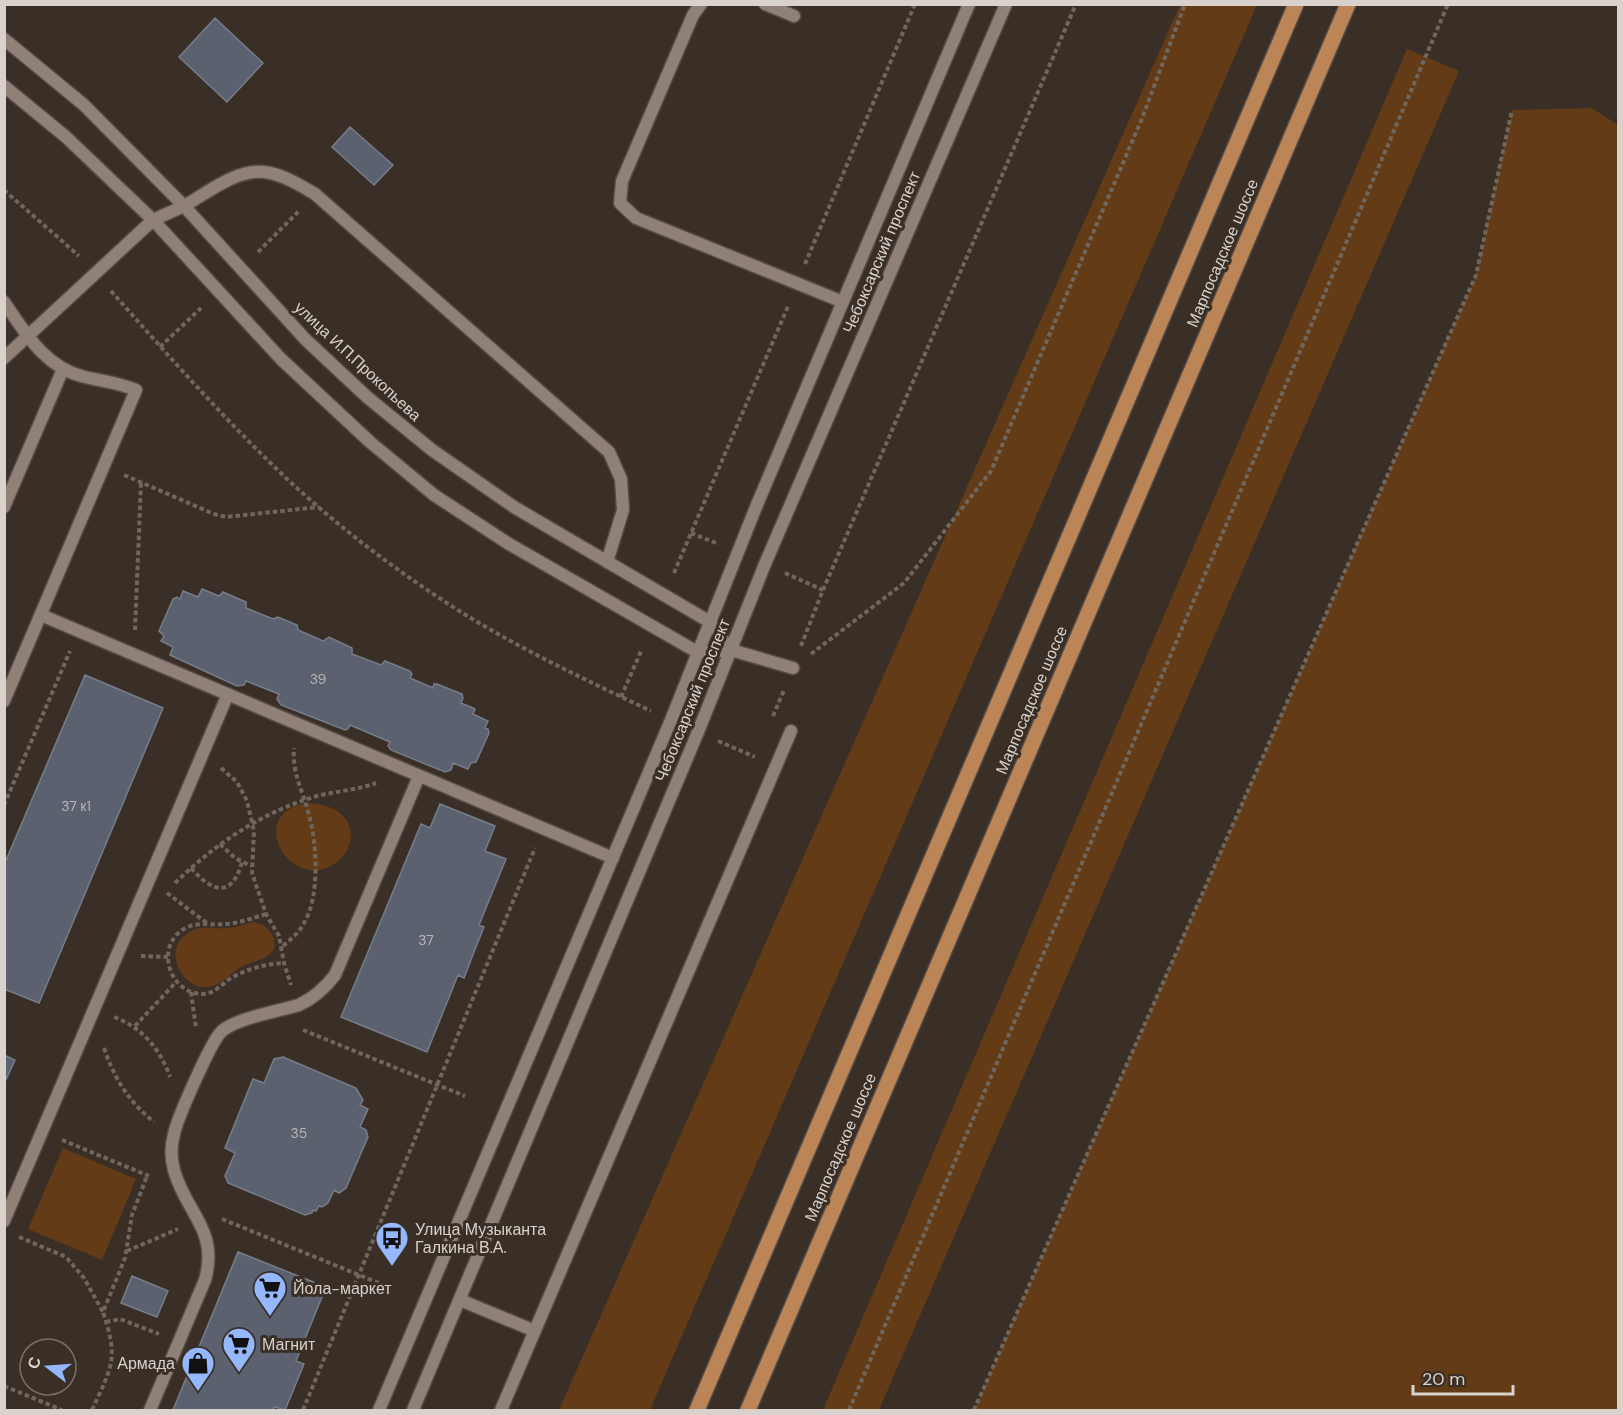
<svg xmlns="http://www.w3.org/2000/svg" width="1623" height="1415" viewBox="0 0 1623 1415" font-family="'DM Sans',sans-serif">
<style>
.green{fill:#633b16}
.building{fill:#5b616e;stroke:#767d8b;stroke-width:1.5}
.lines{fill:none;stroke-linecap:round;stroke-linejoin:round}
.service-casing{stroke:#554b44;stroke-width:15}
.tertiary-casing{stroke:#554b44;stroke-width:15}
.primary-casing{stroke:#554b44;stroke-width:18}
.path{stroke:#6f665e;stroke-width:4;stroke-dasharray:4.5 3;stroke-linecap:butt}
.service{stroke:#8f8177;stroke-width:12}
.tertiary{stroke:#8f8177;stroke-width:12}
.primary{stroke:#bb8557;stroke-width:15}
.labels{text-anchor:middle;stroke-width:6;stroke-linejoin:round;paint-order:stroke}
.number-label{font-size:14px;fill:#bab6b4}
.street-label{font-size:16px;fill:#d9d2cc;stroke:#3a2f26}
.poi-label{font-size:16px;fill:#d9d2cc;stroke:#3a2f26;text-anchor:start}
</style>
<rect width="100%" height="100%" fill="#3a2f26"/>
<path class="green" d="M1180,5H1257L650,1410H559Z
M1407,49L1459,71L879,1410H823Z
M1592,108L1618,125V1410H974L1476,275L1512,110Z
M308,803C318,804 327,805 335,810C357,821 355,849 336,863C290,895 243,812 308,803Z
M253,922C261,923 268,927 272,934C283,958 255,960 243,966C236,970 230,975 224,980C188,1008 153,946 194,930C204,925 215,929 226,928C235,928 244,924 253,922Z
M63,1148L136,1179L102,1260L28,1229Z"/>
<path class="building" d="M215,18L263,63L227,102L179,57Z
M350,127L393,165L374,185L332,147Z
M202,589L219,596L223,592L246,602V608L273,619L278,617L297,625L298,630L323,641L329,637L352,648V654L381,665L385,661L410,671L412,674L410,678L433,688L434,684H437L462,694L463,698L461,703L475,709L473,714L488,721L485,728L488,729L489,733L476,762L471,763L468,769L453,763L451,770L445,772L391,750L388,746L390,742L350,725L348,729L345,730L281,705L277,699L279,694L246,681L244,685L237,686L170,655L173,647L161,641L164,636L159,631L173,599L177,597L180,599L183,591L198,597Z
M85,675L163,708L39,1003L4,989V865Z
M440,804L495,826L485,851L506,859L479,925L484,927L474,952L464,978L458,975L427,1052L341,1017L421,824L430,828Z
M4,1055L15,1060L4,1084Z
M283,1057L356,1088L363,1100L360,1105L368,1109L360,1127L366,1130L368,1137L346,1188L339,1193L334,1190L328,1203L322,1207L319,1206L316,1211L313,1210L312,1213L305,1215L228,1183L225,1176L235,1153L225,1148L253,1079L264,1083L274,1059Z
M238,1252L326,1287L296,1361L304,1364L295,1386L285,1410L275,1407L273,1410H173Z
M132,1276L168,1291L157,1317L121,1303Z"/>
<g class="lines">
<defs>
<path id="service" d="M701,4L693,15L622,181L620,203L636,218L843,302
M765,4L794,16
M184,206C207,193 236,169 264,172C282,174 300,185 315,194L609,452L621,479L623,510L607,562
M4,302C25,332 44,366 81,376C100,381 118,382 136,390L4,701
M4,358L153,220
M4,507L63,369
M41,615L613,858
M731,650L793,668
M4,1221L228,694
M460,1300L535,1331
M150,1410L205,1280C219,1229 186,1214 174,1170C171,1159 171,1145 174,1134C177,1119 212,1039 222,1031C237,1018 279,1011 299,1005C314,998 325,988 335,975L419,776
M501,1410L791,731"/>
<path id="tertiary" d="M4,39L84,105L184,206L305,339L367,397L432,450L514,507L710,622L731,650
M4,86L66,137L153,220L281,359L370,442L434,495L509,544L699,653
M153,220L184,206
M699,653L731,650
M379,1410L671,720L756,507L969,4
M413,1410L698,732L765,564L1006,4"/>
<path id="primary" d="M697,1410L1296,4
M748,1410L1348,4"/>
</defs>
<use href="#service" class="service-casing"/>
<use href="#tertiary" class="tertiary-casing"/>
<use href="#primary" class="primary-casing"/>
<path class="path" d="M4,190L79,256
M258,252L299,211
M805,264L915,4
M111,291C167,354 223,418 285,477C338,527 399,573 461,612C522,650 586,680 651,711
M160,347L201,308
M124,475L214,514L226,517L319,507
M691,533L716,543
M674,573L789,304
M785,573L823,590
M135,630L141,483
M801,646L823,590L1076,4
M811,654L904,583L991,471L1141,121L1185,4
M621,697L642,649
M773,716L784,690
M718,741L755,757
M221,768L237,782L247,801L254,831L252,873L266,914L279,936L284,963L291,985
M4,805L70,651
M220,844L235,858L251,866
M191,868C212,892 232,899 242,862
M175,883C215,844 262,812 317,796C337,791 357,790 376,783
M167,893L208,924
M266,914C253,918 240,923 226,924C211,926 195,920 181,931C155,950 171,995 204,994C215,993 222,984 231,978C247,969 265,964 284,963
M283,946C291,939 299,933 304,923C320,897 317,843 309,815C303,791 292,774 294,748
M141,956L168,957
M191,992L196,1028
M114,1017C143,1028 160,1049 170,1077
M135,1026L176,982
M303,1030L465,1096
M104,1048C114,1078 129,1102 154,1122
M62,1140L149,1176
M222,1219L386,1286
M19,1237L66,1257L84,1278L103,1312L125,1258L132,1215L147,1176
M127,1251L178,1229
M106,1322L120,1319L159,1334
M4,1386L62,1410
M92,1410C112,1366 119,1360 103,1312
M303,1410L535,848
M849,1410L1448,4
M974,1410L1476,275L1512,110"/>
<use href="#service" class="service"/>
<use href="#tertiary" class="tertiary"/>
<use href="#primary" class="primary"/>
</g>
<defs>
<symbol id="bus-pin" viewBox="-11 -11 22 30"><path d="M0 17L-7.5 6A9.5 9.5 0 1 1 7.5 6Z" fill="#94b7fd" stroke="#3a2f26"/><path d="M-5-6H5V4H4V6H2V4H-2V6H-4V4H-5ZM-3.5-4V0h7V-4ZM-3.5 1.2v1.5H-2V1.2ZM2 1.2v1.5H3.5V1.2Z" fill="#111"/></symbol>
<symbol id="supermarket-pin" viewBox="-11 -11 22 30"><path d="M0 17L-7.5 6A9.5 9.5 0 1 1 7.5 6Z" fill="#94b7fd" stroke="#3a2f26"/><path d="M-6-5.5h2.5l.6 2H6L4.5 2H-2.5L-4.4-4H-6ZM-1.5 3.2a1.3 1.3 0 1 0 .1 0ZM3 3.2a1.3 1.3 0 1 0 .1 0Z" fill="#111"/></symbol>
<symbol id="shop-pin" viewBox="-11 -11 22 30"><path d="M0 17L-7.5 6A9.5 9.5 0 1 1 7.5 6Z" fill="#94b7fd" stroke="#3a2f26"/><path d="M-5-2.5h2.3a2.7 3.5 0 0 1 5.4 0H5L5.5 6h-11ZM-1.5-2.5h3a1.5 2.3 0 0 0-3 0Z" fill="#111"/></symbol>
</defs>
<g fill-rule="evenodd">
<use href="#bus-pin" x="373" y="1219" width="38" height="52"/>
<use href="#supermarket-pin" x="251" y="1269" width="38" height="52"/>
<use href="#supermarket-pin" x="220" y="1325" width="38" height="52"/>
<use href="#shop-pin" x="179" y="1344" width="38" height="52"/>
</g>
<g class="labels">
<g class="number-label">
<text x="318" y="684">39</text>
<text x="76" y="811">37 к1</text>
<text x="426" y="945">37</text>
<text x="299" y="1138">35</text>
</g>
<g class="street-label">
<text transform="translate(881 252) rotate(-67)" y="6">Чебоксарский проспект</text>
<text transform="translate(1222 253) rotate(-67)" y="6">Марпосадское шоссе</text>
<text transform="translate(358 361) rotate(43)" y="6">улица И.П.Прокопьева</text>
<text transform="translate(692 700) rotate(-68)" y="6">Чебоксарский проспект</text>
<text transform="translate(1031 700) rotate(-67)" y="6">Марпосадское шоссе</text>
<text transform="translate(840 1147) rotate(-67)" y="6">Марпосадское шоссе</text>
</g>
<g class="poi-label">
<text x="415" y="1235">Улица Музыканта<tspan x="415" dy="18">Галкина В.А.</tspan></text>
<text x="293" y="1294">Йола-маркет</text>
<text x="262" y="1350">Магнит</text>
<text x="175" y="1369" text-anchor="end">Армада</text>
</g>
</g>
<rect width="1623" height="1415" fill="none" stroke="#d9d2cc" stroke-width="12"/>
<g transform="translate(48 1367) rotate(287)"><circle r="28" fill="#3a2f26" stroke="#7a7068" stroke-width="1.5"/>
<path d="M0-4.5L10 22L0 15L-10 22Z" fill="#94b7fd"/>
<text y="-9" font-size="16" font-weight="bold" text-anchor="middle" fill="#d9d2cc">С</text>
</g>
<path d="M1413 1385v9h100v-9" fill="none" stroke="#d9d2cc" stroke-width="3"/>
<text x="1422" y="1385" font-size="18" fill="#d9d2cc" stroke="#3a2f26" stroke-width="4.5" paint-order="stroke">20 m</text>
</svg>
